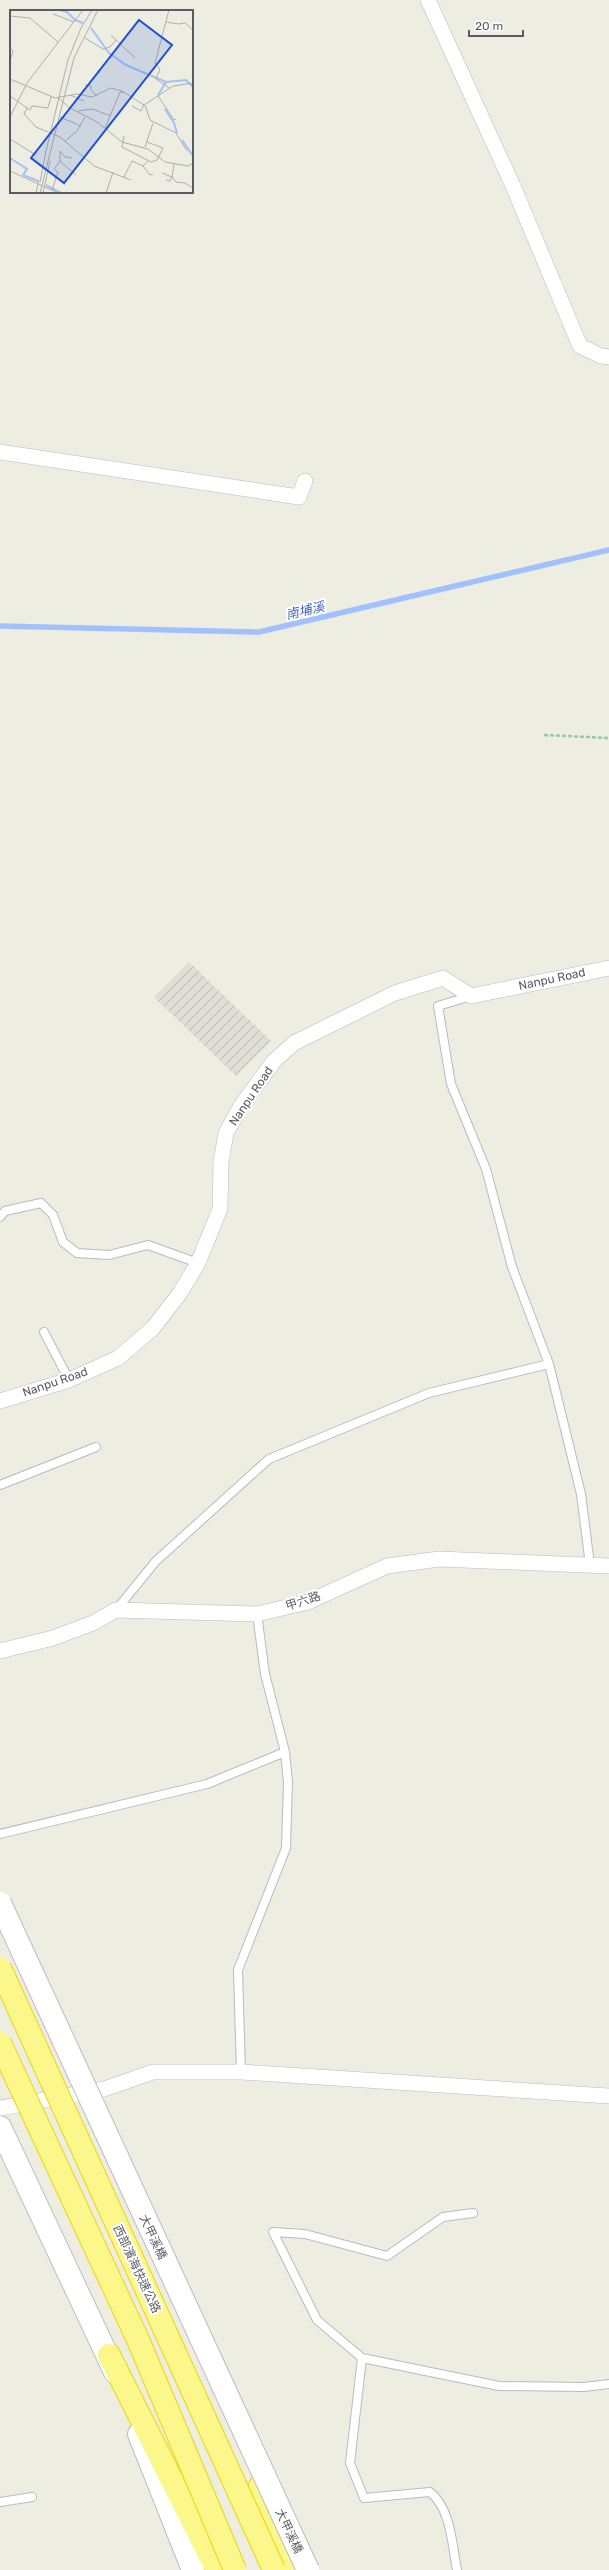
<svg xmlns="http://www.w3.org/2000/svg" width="609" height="2570" viewBox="0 0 609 2570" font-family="Rubik,'Noto Sans TC',sans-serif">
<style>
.industrial{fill:url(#industrial-furrows)}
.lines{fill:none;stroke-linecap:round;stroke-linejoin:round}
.stream{stroke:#a1c1fe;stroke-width:5.5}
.lane-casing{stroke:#babac1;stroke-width:10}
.street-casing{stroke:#babac1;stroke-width:16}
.secondary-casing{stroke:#bbbcc3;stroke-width:24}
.highway-casing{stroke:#ecd603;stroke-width:24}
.path{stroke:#98c5af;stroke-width:2.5;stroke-dasharray:4 2;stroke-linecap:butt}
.lane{stroke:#fff;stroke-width:8}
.street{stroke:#fff;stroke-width:15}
.secondary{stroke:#fff;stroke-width:22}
.highway{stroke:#fbf78b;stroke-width:22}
.secondary-bridge-casing{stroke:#bbbcc3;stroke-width:24;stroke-linecap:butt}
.highway-bridge-casing{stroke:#ecd603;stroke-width:24;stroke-linecap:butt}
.secondary-bridge{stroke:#fff;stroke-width:22}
.highway-bridge{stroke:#fbf78b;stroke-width:22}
.labels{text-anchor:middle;stroke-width:4;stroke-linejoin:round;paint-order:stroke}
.street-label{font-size:12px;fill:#5a5c63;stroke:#fff}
.water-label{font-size:13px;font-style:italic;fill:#4466c1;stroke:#fff}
.inset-river{fill:none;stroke:#a1c1fe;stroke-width:2}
.inset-road{fill:none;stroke:#aeafab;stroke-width:1}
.view{fill:#1d4ed8;fill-opacity:0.15;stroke:#1d4ed8;stroke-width:2}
.inset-edge{fill:none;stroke:#5a5c63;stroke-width:2}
</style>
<defs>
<pattern id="industrial-furrows" width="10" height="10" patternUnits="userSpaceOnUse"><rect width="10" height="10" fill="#deded6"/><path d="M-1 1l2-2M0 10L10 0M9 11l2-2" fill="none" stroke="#b7b7b1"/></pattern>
</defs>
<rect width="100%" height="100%" fill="#edede2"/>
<path class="industrial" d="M189,962L271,1041L236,1076L154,997Z"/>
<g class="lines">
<path class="stream" d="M0,626L259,632L609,550"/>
<defs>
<path id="lane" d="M471,996L438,1006L451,1084L486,1169L512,1267L549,1364L581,1494L590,1565
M0,1217L5,1211L41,1203L53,1215L63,1242L77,1253L109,1255L148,1245L198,1263
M44,1332L69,1380
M0,1485L96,1447
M116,1610L156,1561L269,1459L429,1393L549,1364
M0,1834L207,1784L285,1752
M241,2072L238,1970L286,1848L288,1782L285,1752L265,1674L257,1614
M362,2358L317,2320L273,2232L305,2234L387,2256L443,2217L473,2213
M0,2502L32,2497
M457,2570C452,2544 451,2509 430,2492L364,2498L350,2463L362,2358L499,2386L584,2387L609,2384"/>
<path id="street" d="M428,0L513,186L580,346L601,356L609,357
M0,452L299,497L305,481
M0,1401L69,1380L118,1358L153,1328L180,1293L198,1263L220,1209L221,1162L226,1133L241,1106L274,1061L294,1043L395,993L443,978L471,996L609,968
M0,1651L53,1638L93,1623L116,1610L257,1614L308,1602L387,1566L439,1559L609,1566
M0,2108L104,2089L153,2072H241L609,2096"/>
<path id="secondary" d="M0,2127L115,2372
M139,2434L193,2570"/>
<path id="highway" d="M109,2355L217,2570
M260,2486L289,2570"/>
</defs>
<use href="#lane" class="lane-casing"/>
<use href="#street" class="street-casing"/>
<use href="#secondary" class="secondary-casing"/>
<use href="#highway" class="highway-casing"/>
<path class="path" d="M544,735L609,738"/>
<use href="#lane" class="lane"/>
<use href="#street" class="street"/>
<use href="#secondary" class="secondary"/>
<use href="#highway" class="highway"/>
<defs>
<path id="secondary-bridge" d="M0,1903L308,2570"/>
<path id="highway-bridge" d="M0,1968L274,2570
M0,2043L139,2342L235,2570"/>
</defs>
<use href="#secondary-bridge" class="secondary-bridge-casing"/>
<use href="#highway-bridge" class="highway-bridge-casing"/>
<use href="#secondary-bridge" class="secondary-bridge"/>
<use href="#highway-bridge" class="highway-bridge"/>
</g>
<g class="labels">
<g class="street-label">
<text transform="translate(552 979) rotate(-12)" y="4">Nanpu Road</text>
<text transform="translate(251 1096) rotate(-56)" y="4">Nanpu Road</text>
<text transform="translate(55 1382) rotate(-19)" y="4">Nanpu Road</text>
<text transform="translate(303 1601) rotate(-18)" y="4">甲六路</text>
<text transform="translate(153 2237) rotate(65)" y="4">大甲溪橋</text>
<text transform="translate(137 2269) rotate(65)" y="4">西部濱海快速公路</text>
<text transform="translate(289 2531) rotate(65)" y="4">大甲溪橋</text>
</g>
<g class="water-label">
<text transform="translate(305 610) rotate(-13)" y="5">南埔溪</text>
</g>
</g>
<g transform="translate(10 10)">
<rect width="183" height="183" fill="#edede2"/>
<path class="inset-river" d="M49,0L57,2L65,10L73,13M81,18L99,43L116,55L156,72L176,70L183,77M148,85L156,72M155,99L164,113L167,123M172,130L183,146M0,148L17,159L13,165L28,171M36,175L51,183"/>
<path class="inset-road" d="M43,4L64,12M0,6L20,8L48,32M156,12L169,14L175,13L183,20M101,25L125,48M75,28L93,39L100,37L106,30M0,38L3,41L0,51M0,69L45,88L67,84L82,87L101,78L112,81L134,95L163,76L183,73M75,75L81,76V80L87,86M159,78L146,69L150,59L145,53L159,0M60,85L74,91M0,86L20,100L22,96L38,98L41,87M148,86L164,110L166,109M48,88L60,98L87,112L112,132L138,139L155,152L178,156L183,153M135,95L140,110L166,123L177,141M122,96L131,101L134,94M17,98L14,104L26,117L50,127L84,156L121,170M68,101L82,99L101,106M0,107L17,73L73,0M50,107L71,116M95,118L108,87L110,82L113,83M114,126L112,137L141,152L147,150L153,138L137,132M0,129L26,145M55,131L67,121L75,107M135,137L143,113M36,141L58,50L71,18L82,0M50,151V141L55,147L62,148M164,154L162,167L166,172L175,173L183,178M133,156L140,165L143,164M0,161L48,183M152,163L162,167L160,171L156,170M114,167L122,151L133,156L138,151M30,172L36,141M42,180L48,162L44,159L50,151L66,165M26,183L29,170M30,183L64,48L88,0M33,183L40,151M96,183L103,162"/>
<path class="view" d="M129,10L162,35L54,173L21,148Z"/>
<rect width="183" height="183" class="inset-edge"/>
</g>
<path d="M469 30v6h54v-6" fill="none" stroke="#5a5c63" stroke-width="2"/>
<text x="475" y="30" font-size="12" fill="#5a5c63" stroke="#ffffff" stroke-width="3" paint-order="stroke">20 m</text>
</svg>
